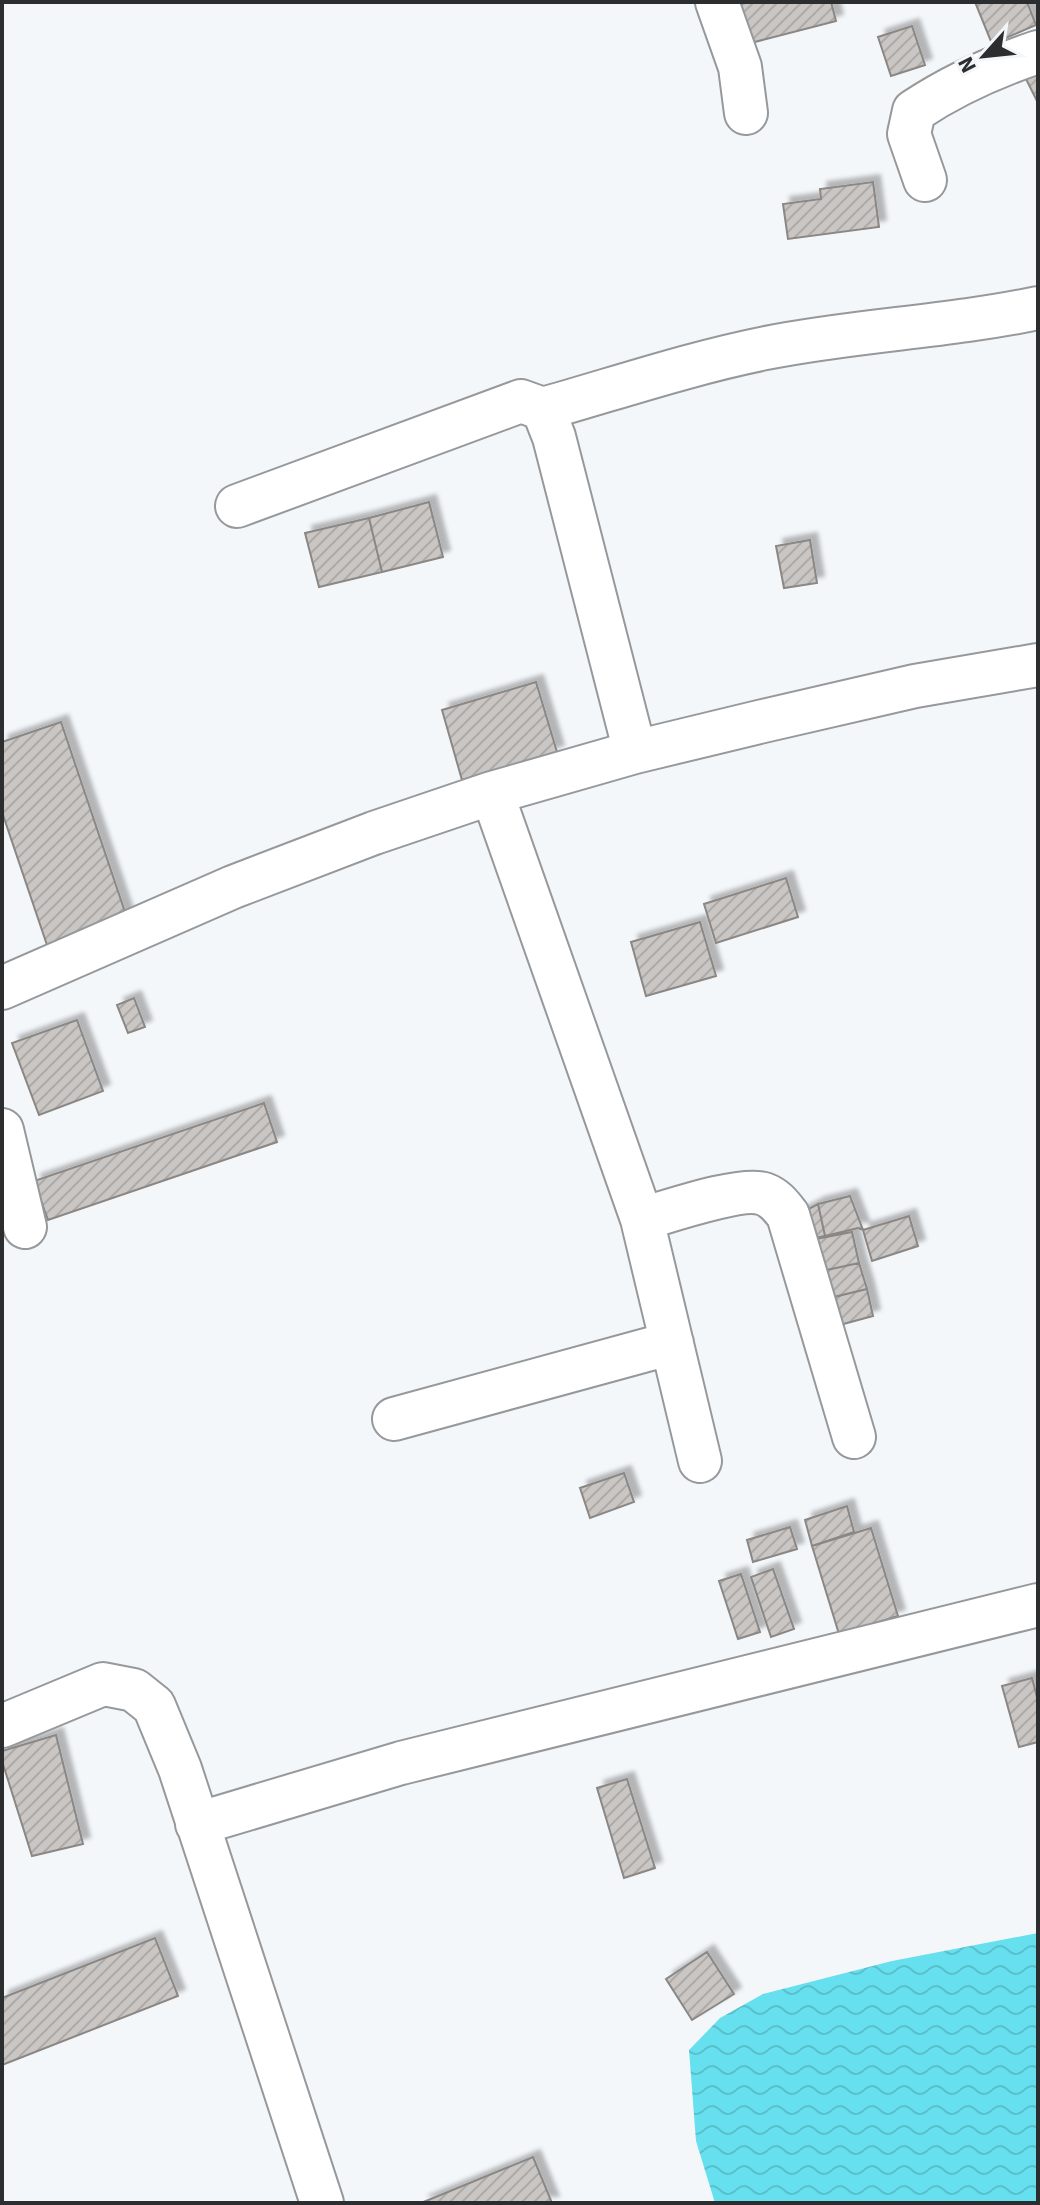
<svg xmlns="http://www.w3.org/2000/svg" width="1040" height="2205" viewBox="0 0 1040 2205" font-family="'Source Sans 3',sans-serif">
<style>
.water{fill:url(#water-waves)}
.building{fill:url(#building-hatch);stroke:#8a8784;stroke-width:2;filter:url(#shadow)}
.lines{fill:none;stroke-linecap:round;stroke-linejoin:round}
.minor-casing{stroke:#96999c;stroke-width:46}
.minor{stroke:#fff;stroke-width:42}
</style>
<defs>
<pattern id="water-waves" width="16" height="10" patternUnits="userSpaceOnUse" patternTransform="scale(2)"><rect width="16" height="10" fill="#66e0ee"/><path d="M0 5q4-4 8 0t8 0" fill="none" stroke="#59c0cc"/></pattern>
<pattern id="building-hatch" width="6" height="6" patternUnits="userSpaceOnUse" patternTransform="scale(2)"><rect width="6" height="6" fill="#c9c6c3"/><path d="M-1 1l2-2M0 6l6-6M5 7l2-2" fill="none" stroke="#adaaa8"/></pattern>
<filter id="shadow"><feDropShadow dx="7" dy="-7" stdDeviation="2" flood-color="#0004"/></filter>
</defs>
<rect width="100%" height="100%" fill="#f4f7fa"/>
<path class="water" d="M1038,1933V2203H715L696,2141L689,2050L720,2018L763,1994L892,1961Z"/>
<path class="building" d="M749,2H831L836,21L747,44L737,5Z
M975,2H1027L1036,25L992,44Z
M912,26L925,65L891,76L878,37Z
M1038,63V103L1022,71Z
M873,182L879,227L788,239L783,204L821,199L820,189Z
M429,502L443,557L382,572L369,518Z
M369,518L382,572L319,587L305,533Z
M810,540L817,583L784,588L776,546Z
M536,682L557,752L462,780L442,710Z
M61,722L127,918L47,945L2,812V742Z
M786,878L798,917L716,943L704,904Z
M700,922L716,976L646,996L631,942Z
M134,998L145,1027L128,1033L117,1005Z
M77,1020L103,1091L39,1115L12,1043Z
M264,1103L277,1142L48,1220L34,1181Z
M850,1196L863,1230L858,1228L825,1236L818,1204Z
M818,1204L825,1236L799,1241L795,1216Z
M909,1216L918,1246L872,1261L863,1230Z
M852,1232L859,1263L822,1271L816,1239Z
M859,1263L867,1289L826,1299L822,1271Z
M867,1289L873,1316L825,1329L817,1301Z
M624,1473L634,1502L590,1518L580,1488Z
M847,1506L854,1532L812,1546L805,1520Z
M790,1527L797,1549L753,1562L747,1540Z
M871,1528L898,1616L839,1634L812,1546Z
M773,1569L794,1629L771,1637L751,1577Z
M741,1574L760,1632L738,1639L719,1581Z
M1032,1678L1038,1701V1742L1019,1747L1002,1686Z
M56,1735L83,1844L32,1856L2,1761V1751Z
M627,1779L655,1868L624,1878L597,1788Z
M155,1938L178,1996L2,2065V1998Z
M707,1952L734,1994L692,2020L666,1979Z
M533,2157L552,2203H421Z"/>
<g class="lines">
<defs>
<path id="minor" d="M717,2L740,67L746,113
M925,180L909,134L914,111C953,85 993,67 1038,52
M543,409C617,388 691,363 766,348C856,330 948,327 1038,308
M237,506L521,401L543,409L554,437L635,752
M492,793L642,1219C667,1212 742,1186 764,1194C775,1198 781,1206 788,1215L854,1437
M2,988L233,887L374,833L492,793L635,752L759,722L915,686L1038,665
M2,1130L25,1227
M642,1219L700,1461
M394,1419L672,1343
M2,1726L103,1684L134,1690L154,1706L180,1769L322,2203
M197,1824L401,1763L1038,1605"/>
</defs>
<use href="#minor" class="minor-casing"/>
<use href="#minor" class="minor"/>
</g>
<rect width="1040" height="2205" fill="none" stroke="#2c2d2e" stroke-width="8"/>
<g transform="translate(984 56) rotate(243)" stroke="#f4f7fa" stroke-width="6" paint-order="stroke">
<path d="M0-6L14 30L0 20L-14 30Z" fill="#2c2d2e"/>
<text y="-12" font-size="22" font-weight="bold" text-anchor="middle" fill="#2c2d2e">N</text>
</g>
</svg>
